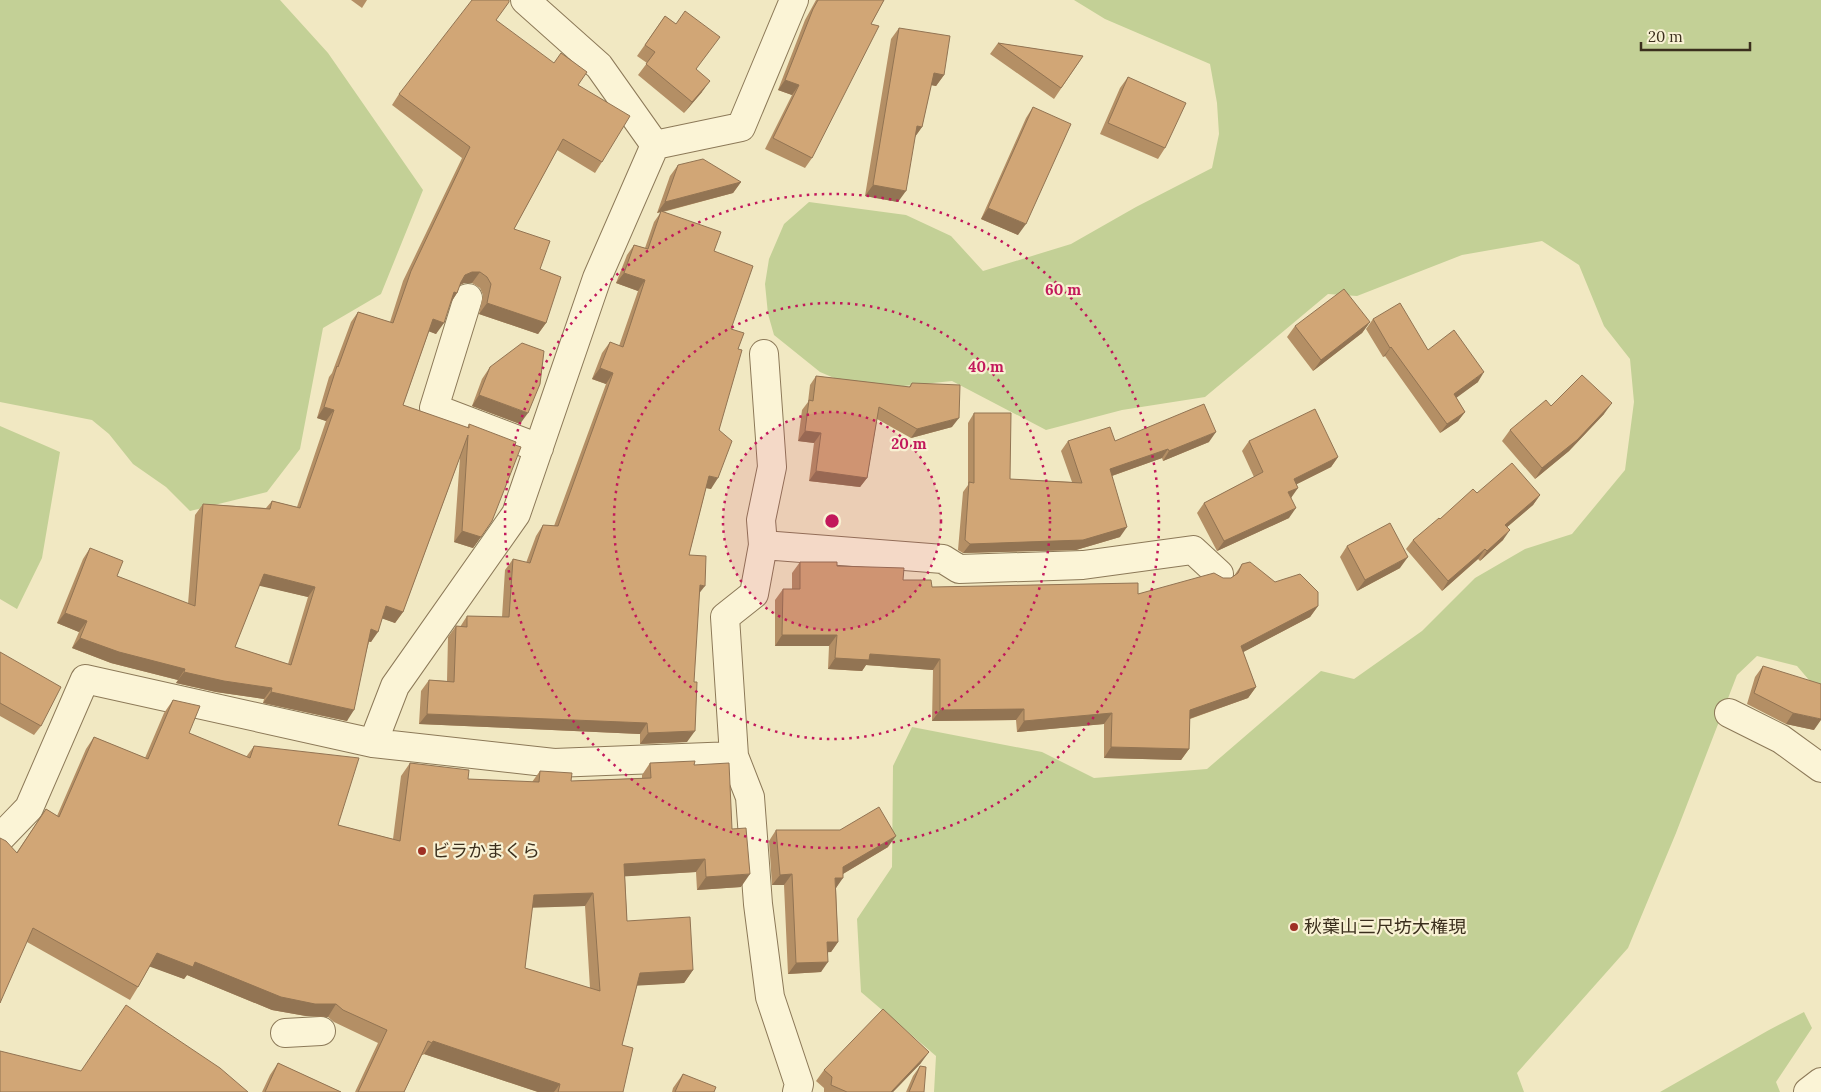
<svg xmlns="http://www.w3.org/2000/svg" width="1821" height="1092" viewBox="0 0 1821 1092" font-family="Lora,'Noto Sans JP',serif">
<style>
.green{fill:#c3d096}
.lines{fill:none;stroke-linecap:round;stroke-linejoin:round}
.street-casing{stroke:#8c7958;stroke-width:30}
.street{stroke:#fbf4d6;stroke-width:28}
.wall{fill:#b48f65;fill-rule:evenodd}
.shaded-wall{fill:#927453}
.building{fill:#d1a676;stroke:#927453;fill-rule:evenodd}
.ring{fill:none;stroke:#c2185b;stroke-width:2.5;stroke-dasharray:2.5 5}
.poi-dot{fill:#9f3024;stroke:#f8f1d3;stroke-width:2}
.labels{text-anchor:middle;stroke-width:4.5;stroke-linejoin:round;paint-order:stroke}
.poi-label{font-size:18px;fill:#3b2f1d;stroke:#f8f1d3;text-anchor:start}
.centre{fill:#c2185b;stroke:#f8f1d3;stroke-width:2.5}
.ring-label{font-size:15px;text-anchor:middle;font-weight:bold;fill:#c2185b;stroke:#f8f1d3;stroke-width:4.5;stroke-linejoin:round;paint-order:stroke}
</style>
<rect width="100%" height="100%" fill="#f1e8c2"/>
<path class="green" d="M0,0H280L328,53L423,190L381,294L323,328L300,449L267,492L190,511L166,487L133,464L109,434L92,420L0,402Z
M1074,0H1821V694L1797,666L1757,656L1737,675L1676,833L1628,948L1517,1073L1524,1092H934L936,1056L861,992L857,919L892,867L893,766L912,727L1042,752L1094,778L1207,769L1321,671L1354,679L1422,631L1475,578L1525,549L1572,534L1625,470L1634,402L1630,359L1604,326L1579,265L1542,241L1462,255L1357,296L1328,294L1205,397L1122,410L1046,430L952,381L884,388L853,386L820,372L774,335L768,314L765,284L769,259L784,224L809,202L906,215L951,236L983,271L1071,244L1136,207L1212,168L1219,134L1217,103L1210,64L1105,19Z
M0,426L60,452L42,558L17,609L0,599Z
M1804,1012L1812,1028L1776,1082L1780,1092H1660L1769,1030Z"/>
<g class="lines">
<defs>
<path id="street" d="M525,0L599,66L655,145
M468,298L434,408L539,448
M763,545L943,559L959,569L1083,565L1193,550L1219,574
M1729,713L1781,739L1821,768
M373,743L395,686L516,514L597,278L655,145L741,127L794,0
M734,756L725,617L754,594L763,545L761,520L772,467L764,354
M0,838L29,808L85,679L373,743L554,763L734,756L750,797L758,904L770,997L799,1084L797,1092
M285,1033L321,1031
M1808,1092L1821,1082"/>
</defs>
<use href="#street" class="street-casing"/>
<use href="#street" class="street"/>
</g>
<path class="wall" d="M351,0H367L362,8Z
M816,0H884L871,24L812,158L805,168L765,149L792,95L778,90L805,20Z
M665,16L676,24L696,69L702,92L684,113L638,75L647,63L637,56Z
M496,20L578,85L602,162L595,173L557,150L514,229L540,269L546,323L538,334L479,314L483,295L480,288L472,283H464L460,285L457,293L450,304L436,334L429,331L403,405L467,428L469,424L492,521L473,548L454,542L460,457L403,612L395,623L382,618L371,642H369L347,721L263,703L264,699L216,692L176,683L178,680L111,663L72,648L79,632L57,623L83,559L90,548L117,576L188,604L195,515L203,504L266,508L272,501L297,507L326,421L317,418L329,377L332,373L351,322L358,312L390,322L403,281L462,158L392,105L399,94ZM259,585L308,597L288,664L235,647Z
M899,28L944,75L936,86L931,85L922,127L915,137L898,202L865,196L891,39Z
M998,43L1083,56L1054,99L990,54Z
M1128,77L1165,148L1158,159L1100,134L1120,88Z
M1033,107L1018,235L981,219L1026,118Z
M678,165L741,182L733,193L663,212L714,251L731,329L738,349L719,430L711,489L706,488L689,555L699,593L687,742L640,744V734L419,724L421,691L429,680L447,681L448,637L456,626L460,627L467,616L502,617L505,570L513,559L526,563L536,536L543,525L554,526L606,384L592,379L602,353L610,342L619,346L638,291L616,283L627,255L634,245L645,248L654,222L661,212L657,213L670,176Z
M1373,319L1428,350L1478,382L1456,397L1465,412L1458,421L1440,433L1385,356L1383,357L1366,329Z
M1370,322L1362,333L1313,371L1287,337L1295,326Z
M490,367L520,424L472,406L482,379Z
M816,376L909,387L912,383L952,427L911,438L877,419L867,478L860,487L809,481L814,443L798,441L802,410L808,402L810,385Z
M1551,406L1604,414L1569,451L1535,479L1502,441L1510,430Z
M974,413L1010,479L1072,482L1061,451L1068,441L1209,442L1163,461L1162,458L1112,476L1120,537L1076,550L963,553L958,550L963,492L968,485V423Z
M1249,441L1338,457L1331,467L1297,484L1291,498L1289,518L1217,551L1197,513L1204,503L1254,477L1242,451Z
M1477,493L1540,495L1533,505L1507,527L1503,540L1480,561L1478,559L1442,591L1406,549L1413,540L1440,519Z
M1347,546L1400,568L1357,591L1340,557Z
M800,562L837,566L903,580L932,587L1138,594L1223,578H1231L1234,576L1242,564L1318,606L1310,617L1243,652L1256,687L1248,698L1190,719L1189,749L1181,760L1104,758V724L1017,732L1016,720L932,721L933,670L866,665L862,671L828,669L829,646H775V600L783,589H792V573Z
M0,652L41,726L34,735L0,716Z
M1763,666L1814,730L1786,724L1747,704L1755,677Z
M173,700L189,733L246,757L254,746L338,825L393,839L401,776L410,763L468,779L532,782L540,771L571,781L642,778V775L650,763L694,765L732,829L741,887L697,890L696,872L625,876L627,921L693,970L684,983L637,985L622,1045L623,1092H538L424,1054L423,1055H422L404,1092H355L378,1043L334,1022L328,1017L306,1016L272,1010L187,975L184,979L150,966L138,987L130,1000L27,942L17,852L46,809L57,816L86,749L94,737L145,758L164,713ZM585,906L590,988L525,968L532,907Z
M776,830L888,847L843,874L836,888L838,942L831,952H828L821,972L788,974L784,885H772L769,841Z
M278,1063L341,1092H262L270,1075Z
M921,1063L893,1092H824V1088L816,1081L824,1070Z
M920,1066L924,1092H906L913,1076Z
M683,1074L714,1092H672L673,1088Z"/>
<path class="shaded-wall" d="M934,73L944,75L936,86L926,84Z
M785,80L799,85L792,95L778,90Z
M710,81L702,92L684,113L692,102Z
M917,126L922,127L914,138Z
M741,182L733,193L657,213L665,202Z
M873,185L906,191L898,202L865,196Z
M988,208L1026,224L1018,235L981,219Z
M472,272H480L472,283H464L458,286L465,275Z
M624,273L645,280L638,291L616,283Z
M454,292L457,293L450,304Z
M487,303L546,323L538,334L479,314Z
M433,319L444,323L436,334L425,330Z
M1370,322L1362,333L1313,371L1321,360Z
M1391,347L1385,356L1383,357L1390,348Z
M600,368L613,373L606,384L592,379Z
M1484,372L1478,382L1448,404L1454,394Z
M479,395L528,413L520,424L472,406Z
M1612,403L1604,414L1569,451L1535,479L1542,468Z
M324,407L334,410L326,421L317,418Z
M1465,412L1458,421L1440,433L1447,424Z
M959,418L952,427L911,438L917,429Z
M805,431L821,433L814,443L798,441Z
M1216,432L1209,442L1163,461L1169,451Z
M1168,449L1162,458L1103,479L1110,469Z
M1338,457L1331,467L1287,489L1294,479Z
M816,471L867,478L860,487L809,481Z
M709,476L718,478L711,489L701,487Z
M1298,488L1291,498L1288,492Z
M1540,495L1533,505L1499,534L1505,525Z
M1296,508L1289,518L1217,551L1224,541Z
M1127,527L1120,537L1076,550L963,553L970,544Z
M1510,530L1503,540L1480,561L1487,551Z
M462,531L481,537L473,548L454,542Z
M1485,549L1478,559L1442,591L1448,581Z
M1408,557L1400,568L1357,591L1365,580Z
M264,574L315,587L308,597L256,585Z
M700,585L705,586L697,596Z
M386,606L403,612L395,623L378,617Z
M1318,606L1310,617L1234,657L1241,646Z
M65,613L87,621L79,632L57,623Z
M371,629L378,632L371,642L364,640Z
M782,635H837L829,646H775Z
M80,638L185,669L178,680L111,663L72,648Z
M870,654L940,659L933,670L866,665L862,671L828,669L835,658Z
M184,672L272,688L264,699L216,692L176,683Z
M1256,687L1248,698L1183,721L1190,710Z
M271,692L354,710L347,721L263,703Z
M1024,709L1016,720L932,721L940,710Z
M1112,713L1104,724L1017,732L1024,721Z
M1793,713L1821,719V720L1814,730L1786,724Z
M427,714L647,723L640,734L419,724Z
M695,731L687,742L640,744L648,733Z
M1111,747L1189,749L1181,760L1104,758Z
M896,836L888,847L836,878L843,867Z
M705,859L696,872L615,877L624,864Z
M750,874L741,887L697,890L706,877Z
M792,874L784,885H772L780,875Z
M835,878H843L836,888Z
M593,893L585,906L525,908L534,895Z
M827,942H838L831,952L820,953Z
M157,953L195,962L336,1004L328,1017L306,1016L272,1010L187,975L184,979L148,966Z
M828,962L821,972L788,974L796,963Z
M693,970L684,983L631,986L640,973Z
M433,1041L560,1084L554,1092H538L424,1054Z
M929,1052L921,1063L893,1092H891Z"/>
<path class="building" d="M472,0H509V2L496,20L554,63L561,53L587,72L578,85L630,116L602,162L563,139L514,229L550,241L540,269L561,277L546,323L487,303L491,284L487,277L480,272H472L465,275L461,282L457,293L454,292L444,323L433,319L403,405L469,428V424L516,442L515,445L521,447L492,521L481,537L462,531L468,435L403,612L386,606L378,632L371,629L354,710L271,692L272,688L224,681L184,672L185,669L119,652L80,638L87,621L65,613L90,548L123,561L117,576L195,606L203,504L270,509L272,501L300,508L334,410L324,407L337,366L338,367L358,312L393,323L411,271L470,147L399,94ZM264,574L315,587L291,665L235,647Z
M818,0H884L871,24L879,26L812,158L773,138L799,85L785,80L813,9Z
M685,11L720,37L696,69L710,81L692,102L646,64L655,52L645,45L665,16L676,24Z
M899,28L950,36L944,75L934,73L922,127L917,126L906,191L873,185Z
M998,43L1083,56L1061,88Z
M1128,77L1186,103L1165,148L1108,123Z
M1033,107L1071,124L1026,224L988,208Z
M703,159L741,182L665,202L678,165Z
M661,211L721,232L714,251L753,266L731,329L744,333L738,349L742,350L719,430L732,441L718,478L709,476L689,555L706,556L705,586L700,585L694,682H697L695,731L648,733L647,723L427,714L429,680L454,682L456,626L467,627V616L509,617L513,559L530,563L543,525L558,526L613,373L600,368L610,342L623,347L645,280L624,273L634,245L648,249Z
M1344,289L1370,322L1321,360L1295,326Z
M1400,303L1428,350L1454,330L1484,372L1454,394L1465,412L1447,424L1391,347L1390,348L1373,319Z
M522,343L544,351L540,384L528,413L479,395L490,367Z
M1582,375L1612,403L1577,440L1542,468L1510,430L1546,400L1551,406Z
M816,376L910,387L912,383L960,385L959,418L917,429L879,407L867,478L816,471L821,433L805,431L809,400L813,401Z
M1204,404L1216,432L1169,451L1168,449L1110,469L1127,527L1083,540L970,544L965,540L969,482L974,483V413H1011L1010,479L1082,483L1068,441L1110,427L1115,441Z
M1315,409L1338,457L1294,479L1298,488L1288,492L1296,508L1224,541L1204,503L1263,472L1249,441Z
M1512,463L1540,495L1505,525L1510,530L1487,551L1485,549L1448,581L1413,540L1439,518L1440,519L1473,489L1477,493Z
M1390,523L1408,557L1365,580L1347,546Z
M800,562H837V566L904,568L903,580H931L932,587L1138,583V594L1214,573L1223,578H1231L1238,573L1242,564L1250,562L1275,582L1300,574L1318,592V606L1241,646L1256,687L1190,710L1189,749L1111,747L1112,713L1024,721V709L940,710V659L870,654L869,660L835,658L837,635H782L783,589H800Z
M0,652L61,687L41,726L0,703Z
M1763,666L1821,684V719L1793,713L1754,693Z
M173,700L200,706L189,733L250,758L254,746L359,758L338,825L400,841L410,763L469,770L468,779L539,782L540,771L572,773L571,781L651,778L650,763L695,761L694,765L729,763L732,829L746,828L750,874L706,877L705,859L624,864L627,921L690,917L693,970L640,973L622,1045L633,1048L623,1092H558L560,1084L433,1041L432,1043L428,1041L404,1092H358L387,1030L343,1010L336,1004H315L281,997L195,962L193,967L157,953L138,987L33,928L0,1003V838L6,841L17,853L46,809L59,817L94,737L148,759ZM593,893L600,991L525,968L534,895Z
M879,807L896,836L843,867V878H835L838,942H827L828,962L796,963L792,874L780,875L776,830H840Z
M126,1005L220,1068L248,1092H0V1051L81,1071Z
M883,1009L929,1052L891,1092H847L831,1085L832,1077L824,1070Z
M278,1063L341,1092H265Z
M920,1066L926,1067L924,1092H909Z
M683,1074L716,1087L714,1092H675Z"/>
<circle cx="832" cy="521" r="109" fill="#c2185b" fill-opacity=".12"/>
<g class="ring">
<circle cx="832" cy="521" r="109"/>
<circle cx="832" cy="521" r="218"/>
<circle cx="832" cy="521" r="327"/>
</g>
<g class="poi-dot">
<circle cx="422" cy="851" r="5"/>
<circle cx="1294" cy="927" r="5"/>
</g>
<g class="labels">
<g class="poi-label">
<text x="432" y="857">ビラかまくら</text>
<text x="1304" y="933">秋葉山三尺坊大権現</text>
</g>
</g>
<circle cx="832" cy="521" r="8" class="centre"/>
<g class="ring-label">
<text x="1063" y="295">60 m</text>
<text x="986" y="372">40 m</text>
<text x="909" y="449">20 m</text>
</g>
<path d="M1641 42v8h109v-8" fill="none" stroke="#3b2f1d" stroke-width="2.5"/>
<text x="1648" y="42" font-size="15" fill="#3b2f1d" stroke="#f8f1d3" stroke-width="4" paint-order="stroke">20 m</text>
</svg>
